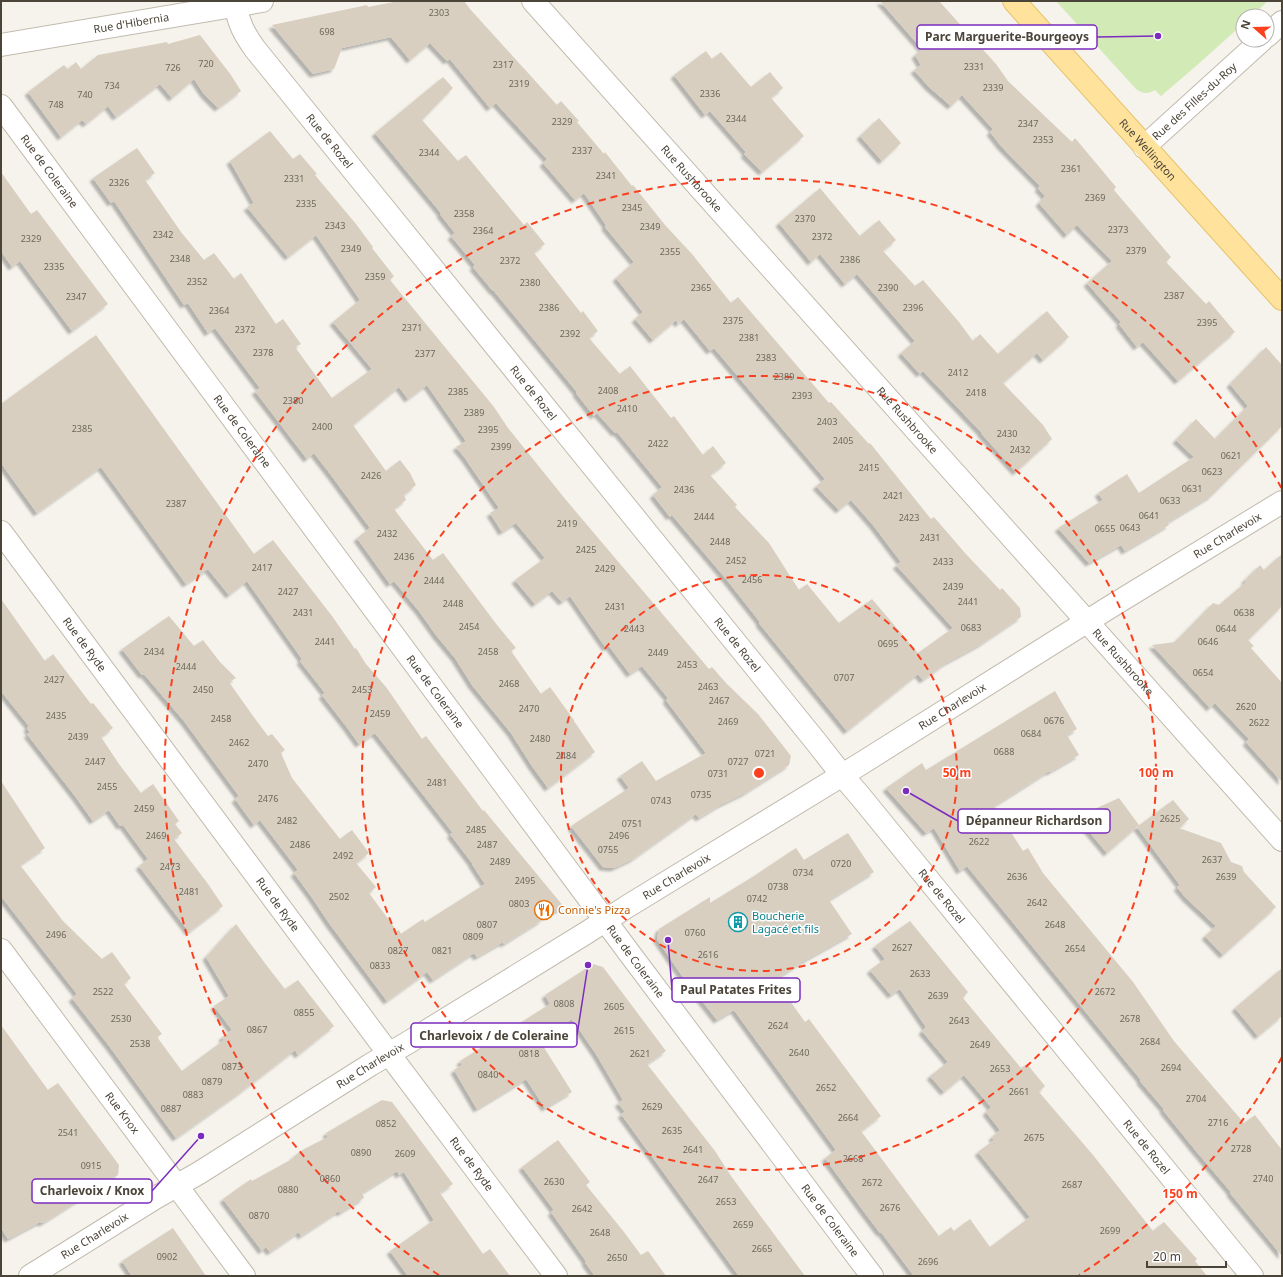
<svg xmlns="http://www.w3.org/2000/svg" width="1283" height="1277" viewBox="0 0 1283 1277" font-family="'Noto Sans',sans-serif">
<style>
.green{fill:#d2eab5}
.building{fill:#d8cfc1;filter:url(#shadow)}
.lines{fill:none;stroke-linecap:round;stroke-linejoin:round}
.minor-casing{stroke:#c2bbae;stroke-width:24}
.major-casing{stroke:#e6c16a;stroke-width:24}
.minor{stroke:#fff;stroke-width:22}
.major{stroke:#ffe39c;stroke-width:22}
.ring{fill:none;stroke:#fc3f1d;stroke-width:2;stroke-dasharray:7 5}
.labels{text-anchor:middle;stroke-width:3;stroke-linejoin:round;paint-order:stroke}
.number-label{font-size:9px;fill:#6e675b}
.street-label{font-size:11px;fill:#4b4439;stroke:#fff}
.food-label{font-size:11px;fill:#c56008;stroke:#fff;text-anchor:start}
.culture-label{font-size:11px;fill:#0d838f;stroke:#fff;text-anchor:start}
.centre{fill:#fc3f1d;stroke:#fff;stroke-width:2}
.ring-label{font-size:12px;text-anchor:middle;font-weight:bold;fill:#fc3f1d;stroke:#fff;stroke-width:3;stroke-linejoin:round;paint-order:stroke}
.leader{fill:none;stroke:#7b2cbf;stroke-width:1.5}
.callout-dot{fill:#7b2cbf;stroke:#fff;stroke-width:1.5}
.callout{fill:#fff;stroke:#7b2cbf;stroke-width:1.5}
.callout-label{font-size:12px;text-anchor:middle;font-weight:bold;fill:#4b4439}
</style>
<defs>
<filter id="shadow"><feDropShadow dx="-3.5" dy="3.5" stdDeviation="1" flood-color="#0004"/></filter>
</defs>
<rect width="100%" height="100%" fill="#f6f3ec"/>
<path class="green" d="M1056,1H1268L1251,16H1243V24L1196,66L1161,96L1155,90C1148,94 1143,94 1136,89Z"/>
<path class="building" d="M399,1H464L470,9L557,105L561,101L579,121L577,122L604,154L605,152L632,186L633,185L665,225L692,254L731,303L738,297L829,403L831,402L869,444L870,443L931,519L934,517L965,553L1000,590L1002,588L1020,608L1021,617L981,644L946,663L923,680L918,674L847,731L759,623L760,622L727,580L672,515L670,517L653,495L662,487L617,432L615,433L597,413L594,416L576,393L577,392L494,291H493L473,267L475,265L451,236L455,233L440,214L441,213L375,133L443,77L453,88L422,120L458,161L466,155L524,225L527,222L545,244L534,253L581,313L583,311L598,331L589,338L620,374L630,366L671,418L674,416L703,455L713,446L726,463L710,475L737,505L735,507L769,543L799,590L807,584L839,623L872,599L918,653L953,628L896,565L901,562L873,525L851,500L839,510L816,486L825,479L714,348L710,351L684,319L678,324L676,320L653,340L635,319L643,312L616,278L634,262L605,227L606,225L584,193L575,200L543,163L547,159L496,103L490,108L450,59L447,61L430,43L410,60L391,37L342,48L334,69L313,74L272,25L367,5L368,7Z
M880,1H939L996,64L1008,81L1072,142L1075,138L1116,187L1114,190L1171,257L1166,262L1206,304L1209,301L1235,332L1178,381L1143,342L1137,347L1119,324L1121,322L1087,283L1112,261L1077,225L1067,235L1039,203L1045,196L1038,188L1040,186L1001,146L990,132L993,129L962,95L951,106L929,87L914,70L921,65L915,55L922,49Z
M200,35L231,75L241,91L218,108L204,94L194,79L172,98L160,84L116,117L108,106L86,124L82,120L61,137L28,92L64,65L68,69L76,62L81,69L98,55L167,42L168,44Z
M706,51L712,59L721,52L751,87L770,72L783,88L771,98L804,136L762,172L744,154L746,152L710,111L705,115L674,75Z
M879,118L901,143L882,161L860,136Z
M270,131L293,159L300,154L317,174L315,175L356,224L373,247L372,248L394,276L390,280L494,407L508,428L566,500L709,669L712,667L726,683L758,714L791,756L789,765L745,793L720,805L699,818L696,814L633,859L614,868L603,867L571,826L629,788L620,776L642,761L656,781L706,753L666,700L668,698L642,666L630,674L609,646L606,648L570,596L562,602L552,591L535,604L515,580L545,558L516,523L502,532L490,513L499,508L465,458L456,447L466,441L427,385L408,399L399,387L353,425L386,471L400,460L410,473L416,485L404,495L406,500L394,509L433,560L443,553L497,625L516,648L511,651L541,694L550,687L574,720V721L595,752L548,788L532,766L511,733L472,685L455,658L436,635L419,611L394,581L390,584L357,538L370,528L331,475L314,453L307,459L255,391L260,388L215,328L208,333L188,303L184,305L114,201L111,203L93,178L137,148L155,173L145,180L181,232L204,260L214,253L234,279L241,273L276,324L283,319L301,344L295,347L332,398L372,369L333,322L360,300L316,235L288,257L247,207L254,203L230,161Z
M1,172L31,214L37,210L108,304L72,331L20,261L12,267L1,251Z
M820,188L860,236L879,220L896,240L883,251L915,286L923,280L959,322L973,341L980,334L998,354L1047,311L1069,337L1043,360L1037,353L1003,383L1043,425L1052,439L1016,472L981,433V432L923,371L920,374L901,353L915,341L857,274L845,284L820,254L811,262L779,223Z
M96,335L254,554L273,540L332,616L355,649L356,648L366,664L386,687L422,739L426,736L483,811L484,810L564,907L541,919L542,920L504,944L503,942L477,957L474,953L433,980L427,972L387,1001L329,923L311,896L294,873L298,870L260,820L254,825L235,799L239,796L184,721L144,674L142,675L122,649L169,616L194,646L203,640L220,662L236,678L229,682L253,716L268,736L272,734L285,750L281,753L292,778L340,839L352,830L369,853L356,863L376,887L369,893L397,931L399,930L401,934L423,919L425,922L485,884L472,864V863L450,834L453,833L375,733L359,744L346,726L322,695L325,693L300,661L302,659L247,581L229,595L208,569L186,584L101,467L37,513L1,463V404Z
M1266,347L1282,365V426L1211,496L1168,522L1169,525L1125,551L1121,545L1089,563L1058,528L1103,500L1098,493L1127,474L1139,493L1194,457L1176,440L1196,419L1215,439L1248,406L1230,384Z
M1282,554V606L1248,640L1254,646L1251,648L1282,683V782L1246,742L1249,739L1215,703L1210,708L1152,645L1175,642L1213,603L1219,605L1245,583V580L1260,565L1264,570Z
M1,599L45,661L53,654L91,704L93,703L113,728L101,737L119,764L141,793L153,784L179,821L175,824L182,833L174,839L208,884L223,906L189,932L139,866L148,859L123,825L120,826L109,810L93,821L75,796L27,734L30,733L27,728L29,726L1,691Z
M1055,691L1077,729L1067,735L1079,755L1050,772L1049,771L994,806L1023,851L1028,848L1043,873L1133,982L1174,1041L1196,1067L1244,1123L1255,1115L1282,1150V1256L1230,1193L1231,1192L1196,1151L1163,1110L1164,1109L1140,1081L1141,1080L967,866L960,871L934,828L926,833L886,788L922,763L926,770Z
M1,781L45,848L20,865L63,921L102,959L112,952L131,978L124,984L162,1034L157,1037L182,1071L224,1040L222,1037L232,1030L214,1006L229,996L206,957L236,924L267,966L285,989L298,980L334,1026L298,1055L295,1050L242,1091L176,1138L110,1047L72,998L77,994L1,896Z
M1119,798L1139,825L1107,853L1077,817Z
M1173,800L1189,819L1179,828L1221,843L1231,862L1242,866L1244,872L1276,907L1223,955L1205,936L1216,926L1186,898L1177,887L1180,885L1137,827Z
M848,833L874,872L829,900L852,934L802,962L775,980L805,1022L809,1019L881,1116L861,1131L939,1236L951,1227L954,1231L970,1219L990,1247L1030,1217L978,1152L994,1140L992,1137L1000,1130L986,1112L991,1107L964,1075L944,1092L930,1076L948,1062L922,1031L926,1027L900,989L891,995L870,970L885,959L875,946L910,921L968,992L963,998L1021,1068L1027,1064L1045,1086L1039,1092L1093,1155L1153,1231L1164,1222L1197,1259L1195,1261L1207,1276H914L881,1232L880,1233L862,1209L825,1158L836,1150L734,1010L717,1020L680,973L657,939L659,929L710,897V903L754,876L796,848L804,860Z
M593,964L603,967L666,1051L647,1064L715,1151L731,1176L805,1276H739L621,1114L625,1112L618,1103L623,1100L596,1054L572,1019L538,1038L572,1092L545,1108L526,1079L477,1109L454,1070L462,1065L460,1061L550,1004L545,995Z
M1282,968V1016L1258,1036L1235,1008Z
M1,1025L48,1090L58,1083L119,1165L118,1175L43,1223L40,1222L8,1239L1,1228Z
M382,1100L392,1102L453,1184L440,1193L483,1254L490,1249L510,1276H408L390,1251L434,1220L404,1172L399,1175L397,1171L362,1193L364,1198L340,1213L339,1211L301,1236L299,1232L270,1252L266,1247L262,1251L223,1199L251,1179L252,1181L294,1158L293,1157L304,1149L328,1137L326,1133Z
M558,1140L590,1182L586,1185L624,1232L641,1255L648,1251L666,1276H595L585,1262L586,1261L551,1212L554,1210L522,1167Z
M173,1228L206,1276H132L122,1261Z"/>
<g class="lines">
<defs>
<g id="minor">
<path id="s1" d="M533,1L1282,840"/>
<path id="s2" d="M236,6C238,23 245,35 255,49L817,743L842,775L860,796L1252,1276"/>
<path d="M1267,36L1282,22"/>
<path id="s3" d="M1,45L262,1"/>
<path id="s4" d="M1,106L630,954L872,1276"/>
<path id="s5" d="M1144,147L1262,40"/>
<path id="s6" d="M1,532L389,1054L556,1276"/>
<path id="s7" d="M1,950L244,1276"/>
<path id="s8" d="M30,1276L155,1198L199,1173L370,1065L409,1042L586,933L628,906L862,763L1110,607L1282,502"/>
</g>
<g id="major">
<path id="s9" d="M1014,1L1282,299"/>
</g>
</defs>
<use href="#minor" class="minor-casing"/>
<use href="#major" class="major-casing"/>
<use href="#minor" class="minor"/>
<use href="#major" class="major"/>
</g>
<g class="ring">
<circle cx="759" cy="773" r="198"/>
<circle cx="759" cy="773" r="397"/>
<path d="M1282 1057A595 595 0 0 1 1079 1275M439 1275A595 595 0 1 1 1282 489"/>
</g>
<defs>
<symbol id="restaurant-ring" viewBox="-11 -11 22 22"><circle r="9.5" fill="#fff" stroke="#e8710a" stroke-width="1.5"/><path d="M-5-6h1v4h1v-4h1v4h1v-4h1v5L-1.5 .5V6h-2V.5L-5-1ZM5-6V6H3V1.5H1.5Q1.5-4 5-6Z" fill="#e8710a"/></symbol>
<symbol id="building-ring" viewBox="-11 -11 22 22"><circle r="9.5" fill="#fff" stroke="#0f9aa8" stroke-width="1.5"/><path d="M-4-6H4V6H1V3H-1V6H-4ZM-2.5-4.3h1.7v1.8h-1.7ZM.8-4.3h1.7v1.8H.8ZM-2.5-1h1.7V.8h-1.7ZM.8-1h1.7V.8H.8Z" fill="#0f9aa8"/></symbol>
</defs>
<g fill-rule="evenodd">
<use href="#restaurant-ring" x="533" y="899" width="22" height="22"/>
<use href="#building-ring" x="727" y="911" width="22" height="22"/>
</g>
<g class="labels">
<g class="number-label">
<text x="439" y="16">2303</text>
<text x="327" y="35">698</text>
<text x="206" y="67">720</text>
<text x="503" y="68">2317</text>
<text x="974" y="70">2331</text>
<text x="173" y="71">726</text>
<text x="519" y="87">2319</text>
<text x="112" y="89">734</text>
<text x="993" y="91">2339</text>
<text x="710" y="97">2336</text>
<text x="85" y="98">740</text>
<text x="56" y="108">748</text>
<text x="736" y="122">2344</text>
<text x="562" y="125">2329</text>
<text x="1028" y="127">2347</text>
<text x="1043" y="143">2353</text>
<text x="582" y="154">2337</text>
<text x="429" y="156">2344</text>
<text x="1071" y="172">2361</text>
<text x="606" y="179">2341</text>
<text x="294" y="182">2331</text>
<text x="119" y="186">2326</text>
<text x="1095" y="201">2369</text>
<text x="306" y="207">2335</text>
<text x="632" y="211">2345</text>
<text x="464" y="217">2358</text>
<text x="805" y="222">2370</text>
<text x="335" y="229">2343</text>
<text x="650" y="230">2349</text>
<text x="1118" y="233">2373</text>
<text x="483" y="234">2364</text>
<text x="163" y="238">2342</text>
<text x="822" y="240">2372</text>
<text x="31" y="242">2329</text>
<text x="351" y="252">2349</text>
<text x="1136" y="254">2379</text>
<text x="670" y="255">2355</text>
<text x="180" y="262">2348</text>
<text x="850" y="263">2386</text>
<text x="510" y="264">2372</text>
<text x="54" y="270">2335</text>
<text x="375" y="280">2359</text>
<text x="197" y="285">2352</text>
<text x="530" y="286">2380</text>
<text x="701" y="291">2365</text>
<text x="888" y="291">2390</text>
<text x="1174" y="299">2387</text>
<text x="76" y="300">2347</text>
<text x="549" y="311">2386</text>
<text x="913" y="311">2396</text>
<text x="219" y="314">2364</text>
<text x="733" y="324">2375</text>
<text x="1207" y="326">2395</text>
<text x="412" y="331">2371</text>
<text x="245" y="333">2372</text>
<text x="570" y="337">2392</text>
<text x="749" y="341">2381</text>
<text x="263" y="356">2378</text>
<text x="425" y="357">2377</text>
<text x="766" y="361">2383</text>
<text x="958" y="376">2412</text>
<text x="784" y="380">2389</text>
<text x="608" y="394">2408</text>
<text x="458" y="395">2385</text>
<text x="976" y="396">2418</text>
<text x="802" y="399">2393</text>
<text x="293" y="404">2380</text>
<text x="627" y="412">2410</text>
<text x="474" y="416">2389</text>
<text x="827" y="425">2403</text>
<text x="322" y="430">2400</text>
<text x="82" y="432">2385</text>
<text x="488" y="433">2395</text>
<text x="1007" y="437">2430</text>
<text x="843" y="444">2405</text>
<text x="658" y="447">2422</text>
<text x="501" y="450">2399</text>
<text x="1020" y="453">2432</text>
<text x="1231" y="459">0621</text>
<text x="869" y="471">2415</text>
<text x="1212" y="475">0623</text>
<text x="371" y="479">2426</text>
<text x="1192" y="492">0631</text>
<text x="684" y="493">2436</text>
<text x="893" y="499">2421</text>
<text x="1170" y="504">0633</text>
<text x="176" y="507">2387</text>
<text x="1149" y="519">0641</text>
<text x="704" y="520">2444</text>
<text x="909" y="521">2423</text>
<text x="567" y="527">2419</text>
<text x="1130" y="531">0643</text>
<text x="1105" y="532">0655</text>
<text x="387" y="537">2432</text>
<text x="930" y="541">2431</text>
<text x="720" y="545">2448</text>
<text x="586" y="553">2425</text>
<text x="404" y="560">2436</text>
<text x="736" y="564">2452</text>
<text x="943" y="565">2433</text>
<text x="262" y="571">2417</text>
<text x="605" y="572">2429</text>
<text x="752" y="583">2456</text>
<text x="434" y="584">2444</text>
<text x="953" y="590">2439</text>
<text x="288" y="595">2427</text>
<text x="968" y="605">2441</text>
<text x="453" y="607">2448</text>
<text x="615" y="610">2431</text>
<text x="303" y="616">2431</text>
<text x="1244" y="616">0638</text>
<text x="469" y="630">2454</text>
<text x="971" y="631">0683</text>
<text x="634" y="632">2443</text>
<text x="1226" y="632">0644</text>
<text x="325" y="645">2441</text>
<text x="1208" y="645">0646</text>
<text x="888" y="647">0695</text>
<text x="154" y="655">2434</text>
<text x="488" y="655">2458</text>
<text x="658" y="656">2449</text>
<text x="687" y="668">2453</text>
<text x="186" y="670">2444</text>
<text x="1203" y="676">0654</text>
<text x="844" y="681">0707</text>
<text x="54" y="683">2427</text>
<text x="509" y="687">2468</text>
<text x="708" y="690">2463</text>
<text x="203" y="693">2450</text>
<text x="362" y="693">2453</text>
<text x="719" y="704">2467</text>
<text x="1246" y="710">2620</text>
<text x="529" y="712">2470</text>
<text x="380" y="717">2459</text>
<text x="56" y="719">2435</text>
<text x="221" y="722">2458</text>
<text x="1054" y="724">0676</text>
<text x="728" y="725">2469</text>
<text x="1259" y="726">2622</text>
<text x="1031" y="737">0684</text>
<text x="78" y="740">2439</text>
<text x="540" y="742">2480</text>
<text x="239" y="746">2462</text>
<text x="1004" y="755">0688</text>
<text x="765" y="757">0721</text>
<text x="566" y="759">2484</text>
<text x="95" y="765">2447</text>
<text x="738" y="765">0727</text>
<text x="258" y="767">2470</text>
<text x="718" y="777">0731</text>
<text x="437" y="786">2481</text>
<text x="107" y="790">2455</text>
<text x="701" y="798">0735</text>
<text x="268" y="802">2476</text>
<text x="661" y="804">0743</text>
<text x="144" y="812">2459</text>
<text x="1170" y="822">2625</text>
<text x="287" y="824">2482</text>
<text x="632" y="827">0751</text>
<text x="476" y="833">2485</text>
<text x="156" y="839">2469</text>
<text x="619" y="839">2496</text>
<text x="979" y="845">2622</text>
<text x="300" y="848">2486</text>
<text x="487" y="848">2487</text>
<text x="608" y="853">0755</text>
<text x="343" y="859">2492</text>
<text x="1212" y="863">2637</text>
<text x="500" y="865">2489</text>
<text x="841" y="867">0720</text>
<text x="170" y="870">2473</text>
<text x="803" y="876">0734</text>
<text x="1017" y="880">2636</text>
<text x="1226" y="880">2639</text>
<text x="525" y="884">2495</text>
<text x="778" y="890">0738</text>
<text x="189" y="895">2481</text>
<text x="339" y="900">2502</text>
<text x="757" y="902">0742</text>
<text x="1037" y="906">2642</text>
<text x="519" y="907">0803</text>
<text x="487" y="928">0807</text>
<text x="1055" y="928">2648</text>
<text x="695" y="936">0760</text>
<text x="56" y="938">2496</text>
<text x="473" y="940">0809</text>
<text x="902" y="951">2627</text>
<text x="1075" y="952">2654</text>
<text x="398" y="954">0827</text>
<text x="442" y="954">0821</text>
<text x="708" y="958">2616</text>
<text x="380" y="969">0833</text>
<text x="920" y="977">2633</text>
<text x="103" y="995">2522</text>
<text x="1105" y="995">2672</text>
<text x="938" y="999">2639</text>
<text x="564" y="1007">0808</text>
<text x="614" y="1010">2605</text>
<text x="304" y="1016">0855</text>
<text x="121" y="1022">2530</text>
<text x="1130" y="1022">2678</text>
<text x="959" y="1024">2643</text>
<text x="778" y="1029">2624</text>
<text x="257" y="1033">0867</text>
<text x="624" y="1034">2615</text>
<text x="1150" y="1045">2684</text>
<text x="140" y="1047">2538</text>
<text x="980" y="1048">2649</text>
<text x="799" y="1056">2640</text>
<text x="529" y="1057">0818</text>
<text x="640" y="1057">2621</text>
<text x="232" y="1070">0873</text>
<text x="1171" y="1071">2694</text>
<text x="1000" y="1072">2653</text>
<text x="488" y="1078">0840</text>
<text x="212" y="1085">0879</text>
<text x="826" y="1091">2652</text>
<text x="1019" y="1095">2661</text>
<text x="193" y="1098">0883</text>
<text x="1196" y="1102">2704</text>
<text x="652" y="1110">2629</text>
<text x="171" y="1112">0887</text>
<text x="848" y="1121">2664</text>
<text x="1218" y="1126">2716</text>
<text x="386" y="1127">0852</text>
<text x="672" y="1134">2635</text>
<text x="68" y="1136">2541</text>
<text x="1034" y="1141">2675</text>
<text x="1241" y="1152">2728</text>
<text x="693" y="1153">2641</text>
<text x="361" y="1156">0890</text>
<text x="405" y="1157">2609</text>
<text x="853" y="1162">2668</text>
<text x="91" y="1169">0915</text>
<text x="330" y="1182">0860</text>
<text x="1263" y="1182">2740</text>
<text x="708" y="1183">2647</text>
<text x="554" y="1185">2630</text>
<text x="872" y="1186">2672</text>
<text x="1072" y="1188">2687</text>
<text x="288" y="1193">0880</text>
<text x="726" y="1205">2653</text>
<text x="890" y="1211">2676</text>
<text x="582" y="1212">2642</text>
<text x="259" y="1219">0870</text>
<text x="743" y="1228">2659</text>
<text x="1110" y="1234">2699</text>
<text x="600" y="1236">2648</text>
<text x="762" y="1252">2665</text>
<text x="167" y="1260">0902</text>
<text x="617" y="1261">2650</text>
<text x="928" y="1265">2696</text>
</g>
<g class="street-label">
<text dy="4" stroke="none"><textPath href="#s3" startOffset="132">Rue d'Hibernia</textPath></text>
<text dy="4" stroke="none"><textPath href="#s5" startOffset="68">Rue des Filles-du-Roy</textPath></text>
<text dy="4" stroke="none"><textPath href="#s2" startOffset="166">Rue de Rozel</textPath></text>
<text dy="4" stroke="none"><textPath href="#s9" startOffset="200">Rue Wellington</textPath></text>
<text dy="4" stroke="none"><textPath href="#s4" startOffset="81">Rue de Coleraine</textPath></text>
<text dy="4" stroke="none"><textPath href="#s1" startOffset="238">Rue Rushbrooke</textPath></text>
<text dy="4" stroke="none"><textPath href="#s2" startOffset="490">Rue de Rozel</textPath></text>
<text dy="4" stroke="none"><textPath href="#s1" startOffset="562">Rue Rushbrooke</textPath></text>
<text dy="4" stroke="none"><textPath href="#s4" startOffset="405">Rue de Coleraine</textPath></text>
<text dy="4" stroke="none"><textPath href="#s8" startOffset="1408">Rue Charlevoix</textPath></text>
<text dy="4" stroke="none"><textPath href="#s6" startOffset="140">Rue de Ryde</textPath></text>
<text dy="4" stroke="none"><textPath href="#s2" startOffset="814">Rue de Rozel</textPath></text>
<text dy="4" stroke="none"><textPath href="#s1" startOffset="886">Rue Rushbrooke</textPath></text>
<text dy="4" stroke="none"><textPath href="#s4" startOffset="729">Rue de Coleraine</textPath></text>
<text dy="4" stroke="none"><textPath href="#s8" startOffset="1084">Rue Charlevoix</textPath></text>
<text dy="4" stroke="none"><textPath href="#s8" startOffset="760">Rue Charlevoix</textPath></text>
<text dy="4" stroke="none"><textPath href="#s2" startOffset="1138">Rue de Rozel</textPath></text>
<text dy="4" stroke="none"><textPath href="#s6" startOffset="464">Rue de Ryde</textPath></text>
<text dy="4" stroke="none"><textPath href="#s4" startOffset="1065">Rue de Coleraine</textPath></text>
<text dy="4" stroke="none"><textPath href="#s8" startOffset="400">Rue Charlevoix</textPath></text>
<text dy="4" stroke="none"><textPath href="#s7" startOffset="203">Rue Knox</textPath></text>
<text dy="4" stroke="none"><textPath href="#s2" startOffset="1462">Rue de Rozel</textPath></text>
<text dy="4" stroke="none"><textPath href="#s6" startOffset="788">Rue de Ryde</textPath></text>
<text dy="4" stroke="none"><textPath href="#s4" startOffset="1389">Rue de Coleraine</textPath></text>
<text dy="4" stroke="none"><textPath href="#s8" startOffset="76">Rue Charlevoix</textPath></text>
</g>
<g class="food-label">
<text x="558" y="914">Connie's Pizza</text>
</g>
<g class="culture-label">
<text x="752" y="920">Boucherie<tspan x="752" dy="13">Lagacé et fils</tspan></text>
</g>
</g>
<circle cx="759" cy="773" r="6" class="centre"/>
<g class="ring-label">
<text x="957" y="777">50 m</text>
<text x="1156" y="777">100 m</text>
<text x="1180" y="1198">150 m</text>
</g>
<path class="leader" d="M1158 36L1097 37M906 791L958 821M668 940L672 990M588 965L577 1035M201 1136L152 1191"/>
<g class="callout-dot">
<circle cx="1158" cy="36" r="4"/>
<circle cx="906" cy="791" r="4"/>
<circle cx="668" cy="940" r="4"/>
<circle cx="588" cy="965" r="4"/>
<circle cx="201" cy="1136" r="4"/>
</g>
<g class="callout">
<rect x="917" y="25" width="180" height="24" rx="4"/>
<rect x="958" y="809" width="152" height="24" rx="4"/>
<rect x="672" y="978" width="128" height="24" rx="4"/>
<rect x="411" y="1023" width="166" height="24" rx="4"/>
<rect x="32" y="1179" width="120" height="24" rx="4"/>
</g>
<g class="callout-label">
<text x="1007" y="41">Parc Marguerite-Bourgeoys</text>
<text x="1034" y="825">Dépanneur Richardson</text>
<text x="736" y="994">Paul Patates Frites</text>
<text x="494" y="1040">Charlevoix / de Coleraine</text>
<text x="92" y="1195">Charlevoix / Knox</text>
</g>
<rect width="1283" height="1277" fill="none" stroke="#4b4439" stroke-width="4"/>
<g transform="translate(1255 28) rotate(290)"><circle r="19" fill="#ffffff" stroke="#b7b4b0"/>
<path d="M0-3L7 15L0 10L-7 15Z" fill="#fc3f1d"/>
<text y="-6" font-size="11" font-weight="bold" text-anchor="middle" fill="#4b4439">N</text>
</g>
<path d="M1147 1261v6h79v-6" fill="none" stroke="#4b4439" stroke-width="2"/>
<text x="1153" y="1261" font-size="12" fill="#4b4439" stroke="#ffffff" stroke-width="3" paint-order="stroke">20 m</text>
</svg>
